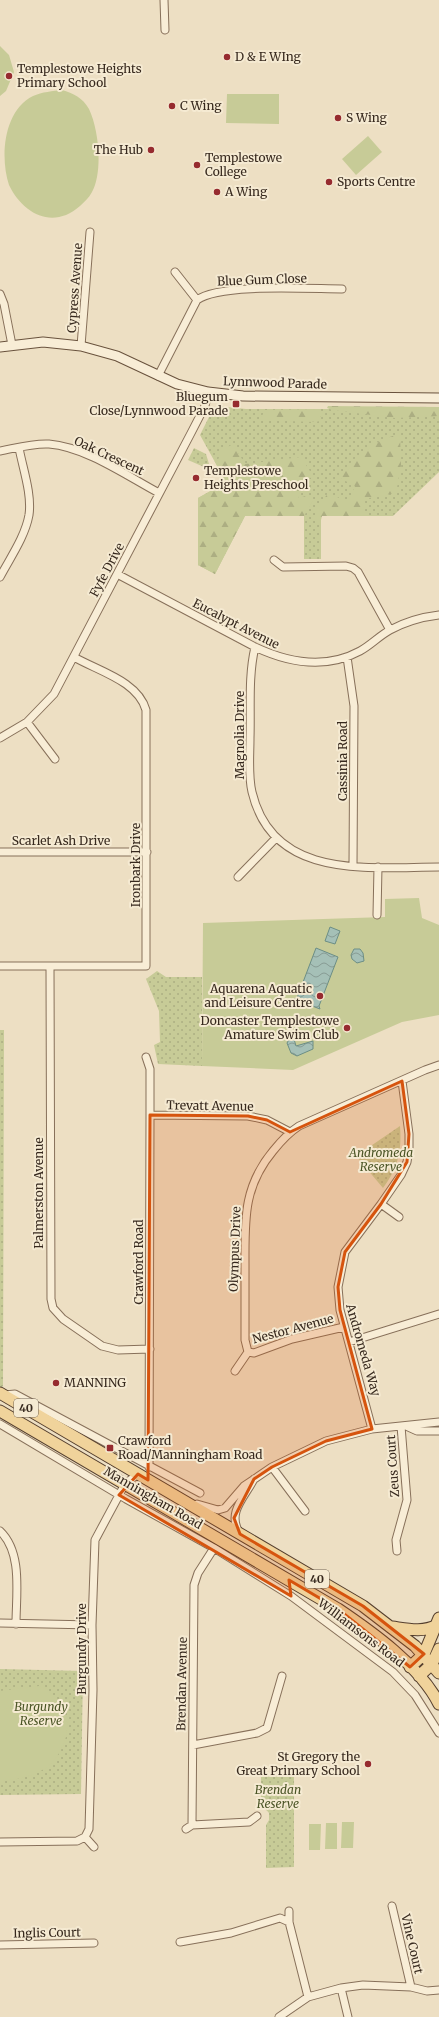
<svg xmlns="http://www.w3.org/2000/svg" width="439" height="2017" viewBox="0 0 439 2017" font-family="Merriweather,serif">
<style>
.grass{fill:url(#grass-dots)}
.forest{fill:url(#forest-firs)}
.pitch{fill:#c7cb97}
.water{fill:url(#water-waves);stroke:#6c8e85}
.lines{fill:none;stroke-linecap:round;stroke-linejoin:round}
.minor-casing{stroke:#87705a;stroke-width:9}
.secondary-casing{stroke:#69523d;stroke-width:11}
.primary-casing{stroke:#553f2e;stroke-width:13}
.minor{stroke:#f8edd6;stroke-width:7}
.secondary{stroke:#f8edd6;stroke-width:9}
.primary{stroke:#f0d39b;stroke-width:11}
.marked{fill:#d6540e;fill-opacity:0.2;stroke:#d6540e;stroke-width:3;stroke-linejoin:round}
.poi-dot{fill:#962b2f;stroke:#f5ead2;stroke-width:1.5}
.labels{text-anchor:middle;stroke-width:4;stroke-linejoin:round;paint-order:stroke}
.shield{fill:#f5ead2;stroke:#706354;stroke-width:1}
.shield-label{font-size:11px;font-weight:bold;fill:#37291e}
.poi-label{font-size:12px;fill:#37291e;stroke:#f5ead2;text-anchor:start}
.street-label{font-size:12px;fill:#37291e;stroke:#f5ead2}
.park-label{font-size:12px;font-style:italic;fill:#4a5425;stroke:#f5ead2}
</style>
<defs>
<pattern id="grass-dots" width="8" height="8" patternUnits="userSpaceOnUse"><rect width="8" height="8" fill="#c7cb97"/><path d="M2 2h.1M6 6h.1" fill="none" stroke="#acae82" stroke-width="1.8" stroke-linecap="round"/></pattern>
<pattern id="forest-firs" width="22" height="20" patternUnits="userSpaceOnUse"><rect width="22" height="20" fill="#c7cb97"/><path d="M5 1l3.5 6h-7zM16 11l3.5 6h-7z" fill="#acae82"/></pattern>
<pattern id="water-waves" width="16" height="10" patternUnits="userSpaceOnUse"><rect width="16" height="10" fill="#a5c0b7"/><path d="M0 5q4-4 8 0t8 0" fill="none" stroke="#879c94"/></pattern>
</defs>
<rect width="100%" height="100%" fill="#eddfc3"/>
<path class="grass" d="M218,406L246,409H439V472L393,516H321V559H304V516H245L215,574L198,565V498L226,482L200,435L213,409Z
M194,448L206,454L209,464L204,467L188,460Z
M157,971L166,977H202V1066L158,1064L154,1045L160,1042L159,1011L146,979Z
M0,1030H4L3,1386L0,1389Z
M400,1126C402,1151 398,1168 383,1188L356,1156Z
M0,1669L83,1671L81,1794L0,1795Z
M294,1776V1867L266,1868V1825L269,1820V1813L261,1804V1777Z"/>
<path class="forest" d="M328,406L439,407V416L395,418L332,410L327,408Z
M317,409L321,412V417L320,421L315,422L260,420L265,410Z
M400,434L401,465L396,493L364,499V516H322L321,520H315L317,509L328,493L348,502L355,486L338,477C354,457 374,440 400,434Z
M233,444L245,464L301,457L313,476L295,489L299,498L309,495L313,500L304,516H245L215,574L198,565V498L226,483L215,462L218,460L221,451Z"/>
<path class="pitch" d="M0,46L9,55L14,72L6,91L0,96Z
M62,90C73,93 83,98 89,109C99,130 103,172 92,192C89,198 84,202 80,206C53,230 23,214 9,185C0,158 3,111 33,96C42,92 53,91 62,90Z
M227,94H279V124L226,123Z
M368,136L382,152L356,175L342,159Z
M419,898L422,918L439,925V1015L402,1022L293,1070L202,1066L203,923L385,917V899Z
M39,1686C47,1689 51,1693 56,1698C76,1718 67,1751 47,1767C34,1776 16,1781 0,1780V1691Z
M342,1822H354L353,1848H341Z
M326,1823H337V1849H325Z
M309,1824H321L320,1850H309Z"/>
<path class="water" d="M330,927L340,931L335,944L325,941Z
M316,948L338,957L319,1006L320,1009L294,999L297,998Z
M354,949H360L363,953L364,961L357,963L352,959L351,955Z
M290,1038L294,1039L296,1046L313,1041V1049L297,1056L291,1053L287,1043Z"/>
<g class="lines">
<defs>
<path id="minor" d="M164,0L165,30
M175,272L197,300
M0,294L4,304L12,345
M81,346L90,232
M158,376L197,300C219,283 311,289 342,289
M0,451C16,448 33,443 49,444C86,447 127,476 159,493
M274,560L283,567L346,566L353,568L358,572L390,630
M117,574L255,647C289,663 325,670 360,651C371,645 379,636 390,630C405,622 422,617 439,615
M0,577C10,558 25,537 29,515C32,494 23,469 19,448
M255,647C248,677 251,708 250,738C250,756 248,775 252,792C273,881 370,867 439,867
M347,657L354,706L353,866
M27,722L55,759
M0,738L27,722L54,694L190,435L205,406L208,392
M0,852H147
M238,877L276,838
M377,915L378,867
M0,966H146V710C138,681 98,671 74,657
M50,967L51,1299L53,1308L63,1319L102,1346L118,1350L150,1349
M146,1057L150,1069V1115L149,1467
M150,1115L248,1116L267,1120L290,1132
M381,1204L399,1217
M349,1342L439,1314
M248,1352L254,1353L292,1339L344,1327
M235,1371L248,1352L245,1340C245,1315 245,1289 245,1264C245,1220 243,1187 273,1151C281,1141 288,1133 299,1126L425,1070L439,1065
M5,1395L15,1394L200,1493
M0,1424L126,1499L214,1548L291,1596L393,1672L415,1695L439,1733
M406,1426L417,1431H439
M372,1429L340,1310L338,1287L345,1252L381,1204L401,1175L407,1162L409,1149V1134L402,1081
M272,1467L305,1511
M197,1504L218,1510L225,1508L244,1486L272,1467L326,1441L372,1429L439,1422
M0,1531C23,1553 16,1594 16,1624
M239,1532C227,1512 245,1497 254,1479
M397,1551L396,1540L407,1500L401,1426
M0,1623L92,1625
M193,1745L257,1733L267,1728L282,1676
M192,1825L249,1822L257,1816
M186,1829L192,1825L194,1585L198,1573L214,1548
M0,1842L77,1841L85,1837
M94,1847L85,1837L89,1829L93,1690L92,1625L95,1540L125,1484L138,1474
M392,1906L411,1987
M289,1911V1922L308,1997
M180,1942L231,1933L280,1918L289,1922
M0,1945L94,1943
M341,1988L348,2017
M279,2017L308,1997L341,1988L363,1985L411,1987L427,1991L439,1990"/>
<path id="secondary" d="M0,347L43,342L81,346L117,356L177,384L208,392L243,396L439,398"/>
<path id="primary" d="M0,1393L363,1606L415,1646L439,1673
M0,1411L338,1609C372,1632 420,1666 439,1704
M392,1627C407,1629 423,1633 437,1625
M410,1667L424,1654L439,1618
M419,1676L432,1664L439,1649"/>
</defs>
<use href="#minor" class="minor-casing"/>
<use href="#secondary" class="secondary-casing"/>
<use href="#primary" class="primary-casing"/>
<use href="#minor" class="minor"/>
<use href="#secondary" class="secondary"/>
<use href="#primary" class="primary"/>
</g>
<path class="marked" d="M402,1081L409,1134L407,1162L381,1204L345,1252L338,1287L340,1310L372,1429L326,1441L272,1467L254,1479L234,1518L240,1534L363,1606L424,1654L410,1667L338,1609L289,1580L291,1596L119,1495L138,1474L148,1480L150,1115L248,1116L267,1120L290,1132Z"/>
<g class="poi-dot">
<circle cx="227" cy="57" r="4"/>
<circle cx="9" cy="76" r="4"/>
<circle cx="172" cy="106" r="4"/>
<circle cx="338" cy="118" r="4"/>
<circle cx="151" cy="150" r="4"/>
<circle cx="197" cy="165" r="4"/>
<circle cx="329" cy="182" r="4"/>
<circle cx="217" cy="192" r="4"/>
<rect x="232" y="400" width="8" height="8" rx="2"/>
<circle cx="196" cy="478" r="4"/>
<circle cx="320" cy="996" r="4"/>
<circle cx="347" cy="1028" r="4"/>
<circle cx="56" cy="1383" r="4"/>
<rect x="106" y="1444" width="8" height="8" rx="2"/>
<circle cx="368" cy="1764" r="4"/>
</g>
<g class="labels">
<g class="shield">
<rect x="14" y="1399" width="24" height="18" rx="3"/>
<rect x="305" y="1570" width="24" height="18" rx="3"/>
</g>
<g class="shield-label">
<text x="26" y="1412">40</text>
<text x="317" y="1583">40</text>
</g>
<g class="poi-label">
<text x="235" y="61">D &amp; E WIng</text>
<text x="17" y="73">Templestowe Heights<tspan x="17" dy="14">Primary School</tspan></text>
<text x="180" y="110">C Wing</text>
<text x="346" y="122">S Wing</text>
<text x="143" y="154" text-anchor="end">The Hub</text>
<text x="205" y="162">Templestowe<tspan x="205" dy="14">College</tspan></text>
<text x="337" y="186">Sports Centre</text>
<text x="225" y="196">A Wing</text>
<text x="228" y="401" text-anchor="end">Bluegum<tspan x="228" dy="14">Close/Lynnwood Parade</tspan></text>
<text x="204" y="475">Templestowe<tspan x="204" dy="14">Heights Preschool</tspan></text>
<text x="312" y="993" text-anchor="end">Aquarena Aquatic<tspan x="312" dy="14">and Leisure Centre</tspan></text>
<text x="339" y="1025" text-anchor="end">Doncaster Templestowe<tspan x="339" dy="14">Amature Swim Club</tspan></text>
<text x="64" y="1387">MANNING</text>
<text x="118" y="1445">Crawford<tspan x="118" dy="14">Road/Manningham Road</tspan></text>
<text x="360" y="1761" text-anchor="end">St Gregory the<tspan x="360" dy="14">Great Primary School</tspan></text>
</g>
<g class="street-label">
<text transform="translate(262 280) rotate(-2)" y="4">Blue Gum Close</text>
<text transform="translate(75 288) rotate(-86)" y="4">Cypress Avenue</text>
<text transform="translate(275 383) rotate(2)" y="4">Lynnwood Parade</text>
<text transform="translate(109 456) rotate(25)" y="4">Oak Crescent</text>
<text transform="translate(107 570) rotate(-62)" y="4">Fyfe Drive</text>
<text transform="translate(236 624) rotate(27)" y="4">Eucalypt Avenue</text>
<text transform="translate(240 735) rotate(-90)" y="4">Magnolia Drive</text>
<text transform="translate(343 761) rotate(-90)" y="4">Cassinia Road</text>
<text x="61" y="845">Scarlet Ash Drive</text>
<text transform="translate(136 865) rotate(-90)" y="4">Ironbark Drive</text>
<text transform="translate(210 1106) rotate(1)" y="4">Trevatt Avenue</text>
<text transform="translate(39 1193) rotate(-90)" y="4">Palmerston Avenue</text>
<text transform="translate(235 1249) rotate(-88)" y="4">Olympus Drive</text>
<text transform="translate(139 1262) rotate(-90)" y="4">Crawford Road</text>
<text transform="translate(293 1329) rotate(-15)" y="4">Nestor Avenue</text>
<text transform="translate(363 1350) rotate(74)" y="4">Andromeda Way</text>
<text transform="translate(393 1466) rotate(-94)" y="4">Zeus Court</text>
<text transform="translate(153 1498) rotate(30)" y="4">Manningham Road</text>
<text transform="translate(361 1633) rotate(37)" y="4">Williamsons Road</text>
<text transform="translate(82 1649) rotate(-90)" y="4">Burgundy Drive</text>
<text transform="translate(182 1684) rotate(-89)" y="4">Brendan Avenue</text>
<text transform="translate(47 1933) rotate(-1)" y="4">Inglis Court</text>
<text transform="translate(412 1944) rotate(77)" y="4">Vine Court</text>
</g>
<g class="park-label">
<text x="381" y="1157">Andromeda<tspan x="381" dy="14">Reserve</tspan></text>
<text x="41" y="1711">Burgundy<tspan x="41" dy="14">Reserve</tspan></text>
<text x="278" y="1794">Brendan<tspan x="278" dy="14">Reserve</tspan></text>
</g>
</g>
</svg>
